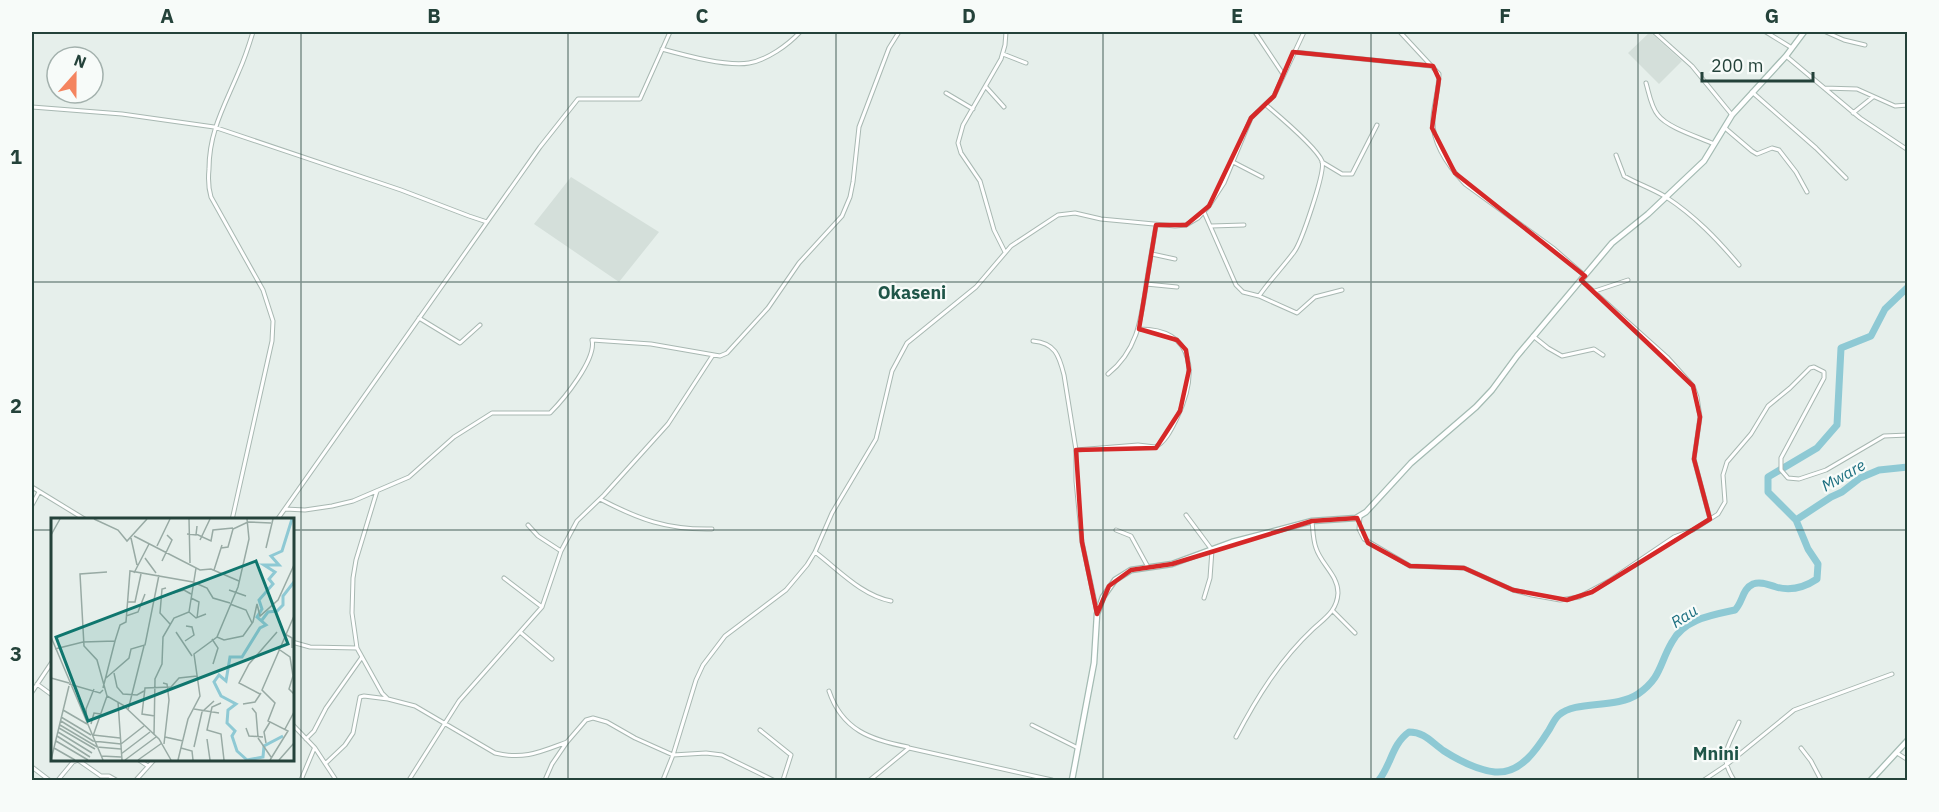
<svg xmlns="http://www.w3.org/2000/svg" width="1939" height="812" viewBox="0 0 1939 812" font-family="'IBM Plex Sans',sans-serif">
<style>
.built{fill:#d4dfda}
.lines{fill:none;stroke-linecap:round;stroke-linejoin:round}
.river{stroke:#8ec9d4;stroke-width:7}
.street-casing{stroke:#a8b8b2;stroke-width:5}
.secondary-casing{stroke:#a4bbb3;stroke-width:7}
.street{stroke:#fff;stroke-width:3}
.secondary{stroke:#fff;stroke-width:4.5}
.marked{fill:none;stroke:#d62828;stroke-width:4.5;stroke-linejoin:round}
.grid{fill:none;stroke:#24423a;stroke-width:1.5;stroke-opacity:0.55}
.labels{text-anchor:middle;stroke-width:4.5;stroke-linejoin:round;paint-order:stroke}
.water-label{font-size:16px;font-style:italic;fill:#1c6f80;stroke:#f7fbf9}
.quarter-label{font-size:18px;font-weight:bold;fill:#1f5548;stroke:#f7fbf9}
.inset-river{fill:none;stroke:#8ec9d4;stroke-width:3}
.inset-road{fill:none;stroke:#98aaa4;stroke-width:1.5}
.view{fill:#0f766e;fill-opacity:0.15;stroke:#0f766e;stroke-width:3}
.inset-edge{fill:none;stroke:#24423a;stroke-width:3}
.neatline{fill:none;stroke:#24423a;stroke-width:2}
.grid-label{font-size:20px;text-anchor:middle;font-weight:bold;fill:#24423a}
</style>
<rect width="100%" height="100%" fill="#e6efeb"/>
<path class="built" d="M1650,32L1682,61L1659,84L1628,53Z
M571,177L659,232L619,282L534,224Z"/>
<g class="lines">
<path class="river" d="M1796,520L1831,497L1842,492L1860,478L1879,470L1908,467
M1379,780C1391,765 1392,744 1409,732C1425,732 1432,743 1444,751C1458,760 1478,770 1495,772C1521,774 1537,749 1549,730C1552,725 1555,718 1559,715C1576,700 1616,709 1638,694C1662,677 1659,664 1672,642C1684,619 1712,615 1735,610C1743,602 1742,589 1753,584C1761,581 1769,585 1776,587C1790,591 1805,587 1817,579L1818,564L1808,549L1796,520L1768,492V477L1817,448L1837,425L1841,348L1871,336L1885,309L1908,287"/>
<defs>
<path id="street" d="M1255,32L1283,74
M1400,32L1439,74C1439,89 1434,103 1433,117C1431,143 1448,166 1465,184L1553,248L1584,275
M1654,32L1692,66L1732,115
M1766,32L1792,48
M1826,32L1844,40L1865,45
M662,49C684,55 727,67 749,63C767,60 788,45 800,32
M1294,52L1431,66
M1003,54L1026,63
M1786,56L1860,118L1908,150
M1646,83C1649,93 1651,107 1658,115C1668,128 1699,137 1714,144
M986,87L1004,107
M1824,88L1857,89L1895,106L1908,105
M1752,92L1816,148L1846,178
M946,93L973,109
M32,107L122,114L214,127L401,190L469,216L487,222L540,147L578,99H640L670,32
M1853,113L1873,97
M1725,128L1752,151L1757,154L1772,148L1779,150L1796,172L1807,192
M1616,155L1624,176C1638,184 1653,189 1666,197C1695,216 1717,239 1739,265
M1233,162L1262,177
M1322,162L1342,174H1352L1377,125
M1204,212L1236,285L1243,292L1259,296L1297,313L1315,297L1342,290
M1211,226L1244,225
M1005,252L994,230L980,181L961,153L958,143L963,125L1001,59L1005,45L1006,32
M1152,254L1175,259
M1581,280L1667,357L1693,386L1697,397L1700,417L1694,459L1710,519
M1146,284L1177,287
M1595,291L1628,280
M1259,296C1270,280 1283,267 1294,252C1301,243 1326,171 1322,161C1316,147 1279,116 1266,105
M419,318L460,343L480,325
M1533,336L1548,348L1562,356L1594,349L1603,355
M1033,341C1055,343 1059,355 1064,375L1076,450V481L1082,542L1097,612
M1108,374C1137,351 1141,320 1146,286C1149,265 1153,245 1156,225
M1076,450L1138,445L1155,447C1166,442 1172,428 1177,418C1197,376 1197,329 1139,329
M32,487L86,520
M377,491L356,560L353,578L352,613L357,648L382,693L388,699L415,706L495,753C524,760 540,752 567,742
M600,499C638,519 667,530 712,529
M32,505L39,492
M285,509L305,510L332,506L353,501L409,477L454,437L492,413H550C563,400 597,359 592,340L651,344L720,356L727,353L768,308L799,263L842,216L850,197L853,182L859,127L889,48L899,32
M1186,515L1212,550L1210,578L1204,598
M1360,516L1359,529L1364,539L1410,566L1464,568L1513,590L1532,595L1560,600L1579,597L1609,581L1674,537L1693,530L1718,514L1725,502L1723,475L1727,462L1751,434L1768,406L1790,388L1810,368L1814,367L1824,372V378L1781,458V470L1788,478L1799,479L1826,470L1884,436L1908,435
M232,520L272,341L273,321L263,290L211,197C208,187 208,179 209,169C209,131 225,105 239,71C245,58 249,45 253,32
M277,520L487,222
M528,525L538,536L561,551
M1116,530L1131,536L1148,567
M815,552C839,570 861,595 891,601
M504,578L542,607
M1333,611L1355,633
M520,632L552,659
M292,642L310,647L357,648
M37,684L52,695
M829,691C842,730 871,740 908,747
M32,692L52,662
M292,724L315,748L336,780
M1032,725L1078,748
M760,730L791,755L783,780
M1236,737C1257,697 1280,660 1313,629C1325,618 1337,611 1338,593C1338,575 1321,564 1316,548C1313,540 1313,530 1312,521
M306,739L314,731L326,708L362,657
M1801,748L1811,761L1821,780
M1897,753L1908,760
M139,760L148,766
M326,763L345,745L353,733L360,697L364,696L388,699
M32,767L49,780
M58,780L73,762L78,760L101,776H109L116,780
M136,780L154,760
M301,780L314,749
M409,780L459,701L542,607L561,551L577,521L604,495L668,424L713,355
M545,780L552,764L567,742L586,720L593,718L607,722L635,738L673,755L706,753L722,755L773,780
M663,780L673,755L696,680L703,665L725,636L786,590L807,565L815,552L832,513L876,439L892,371L907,343L976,287L1011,246L1058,215L1075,213L1101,219L1175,226L1186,225L1198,218L1209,206L1224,183L1251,118L1274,96L1304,32
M870,780L909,748L1052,780
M1704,780L1725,766L1794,710L1892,674
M1734,780C1718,755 1728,747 1739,722"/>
<path id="secondary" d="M1072,780L1094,663L1097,614L1103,597L1115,580L1131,570L1172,564L1232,542L1312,521L1356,518L1366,512L1411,463L1476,407L1492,390L1517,356L1612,243L1648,214L1704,161L1732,115L1786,56L1804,32
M1871,780L1908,740"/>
</defs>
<use href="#street" class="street-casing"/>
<use href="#secondary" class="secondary-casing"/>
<use href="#street" class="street"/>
<use href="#secondary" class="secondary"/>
</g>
<path class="marked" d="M1293,52L1433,66L1439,79L1432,128L1455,173L1585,276L1581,280L1693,386L1700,417L1694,459L1710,519L1592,592L1567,600L1513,590L1464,568L1410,566L1368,543L1357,518L1312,521L1172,564L1131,570L1109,586L1097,614L1082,542L1076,450L1156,448L1180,411L1189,370L1186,350L1177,340L1139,329L1156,225H1186L1209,206L1251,118L1274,96Z"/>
<path class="grid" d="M301,32V780M568,32V780M836,32V780M1103,32V780M1371,32V780M1638,32V780M32,282H1908M32,530H52M292,530H1908"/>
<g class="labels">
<g class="water-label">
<text transform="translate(1843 475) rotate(-30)" y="6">Mware</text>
<text transform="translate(1684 616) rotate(-33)" y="6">Rau</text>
</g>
<g class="quarter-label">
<text x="912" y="299">Okaseni</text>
<text x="1716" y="760">Mnini</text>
</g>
</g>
<g transform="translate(51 518)">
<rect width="243" height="243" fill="#e6efeb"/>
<path class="inset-river" d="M211,102L217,94L226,93L232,87V78L243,64M196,242L212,239L213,228L232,218M196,242L186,233L181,218L184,213L176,205L177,192L185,186L170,178L163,164L168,157L175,163L179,139H191L209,110L215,107L206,99L211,91L208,82L222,66L218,61L224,54L213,47H228L220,38L231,33L241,1"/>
<path class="inset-road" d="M43,1L67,12L76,23L96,1M138,1L139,45M197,4L220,5M136,16L145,17L146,8M145,16L160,23L162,12L182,10M0,17L9,1M83,18L149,52L160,51L188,63M80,20L86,47M149,22L159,1M106,28L119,1M170,30L177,29L182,11L197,4M215,30L222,1M94,40L105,55M111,43L121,22L116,17M163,52L171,27M56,54L29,56L33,128L46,142L56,178L72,187L108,221L120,242M83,55L98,26M142,64L156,70L162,80L179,85M115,70L111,71L109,95L119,106M178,72L195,78M115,77L133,72L140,76M140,80L148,84L146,100M76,84H84L90,56M179,86L195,92L201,105M138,94L145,100L155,96M75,98L87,94L94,76M125,114L141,138M234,116L241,120V130M0,119L52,242M166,119L173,122L192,118L202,104L206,86L209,98L227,82L243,47M161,121L167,130L162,146M134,123L143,117L141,109L135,108M226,130L239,139L242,158L238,171L243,176M4,131L32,124L64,123L69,107L75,104L79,53L142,64M63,155L66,169L72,176L86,177L93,173M0,160L18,165M55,160L78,140L80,131L94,127L108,57M112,165L116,166L118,182L113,226M18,166L49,175L52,172M52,170L64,123M209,176L188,165L198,146L226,114M67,184L71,242M170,185L161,189L156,212L170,216L173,242M192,186L204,184L210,175M201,190L205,195L207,219M143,191L168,195M12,192L36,206M77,192L93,128M104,198L91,196L94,170L120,169L128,160L146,158M10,199L40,217M10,203L42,223L70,226M36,204L35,191L43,171M40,206L43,195L50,196M9,207L46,229L70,231M8,210L44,231M195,210L198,218L212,219M234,211L243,194M7,214L41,235M42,217L69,220M103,217L104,161L111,146L112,119L123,100L138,94L145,50M6,218L39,239M42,218L56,178M114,219L132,223M207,220L220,239M156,221L159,242M5,223L37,242M215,225L213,214L219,204M70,226L93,208M143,229L151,194L163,183M3,230L24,242M130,230L141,233L142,242M70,236L99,214M50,238L70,239M0,242L18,168M74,242L105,219M87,242L111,225M127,242L137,201L149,178L143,136L166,119L187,69L198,21L196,1M219,242L237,213L217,203L224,185L211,172L243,98M228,242L243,225"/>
<path class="view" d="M205,43L237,126L37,203L5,119Z"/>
<rect width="243" height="243" class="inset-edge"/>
</g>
<rect width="1939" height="812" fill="none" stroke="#f7fbf9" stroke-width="66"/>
<g transform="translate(75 75) rotate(21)"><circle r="28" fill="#f7fbf9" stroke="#a3b1ad" stroke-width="1.5"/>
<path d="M0-4.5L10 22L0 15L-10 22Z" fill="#f4845f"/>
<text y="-9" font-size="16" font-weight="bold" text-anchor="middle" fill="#24423a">N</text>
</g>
<path d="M1702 72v9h111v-9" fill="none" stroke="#24423a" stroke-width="3"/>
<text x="1711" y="72" font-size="18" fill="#24423a" stroke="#f7fbf9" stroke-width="4.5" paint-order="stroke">200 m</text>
<rect x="33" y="33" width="1873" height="746" class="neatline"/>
<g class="grid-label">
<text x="167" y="23">A</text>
<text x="434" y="23">B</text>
<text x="702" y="23">C</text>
<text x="969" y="23">D</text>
<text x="1237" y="23">E</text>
<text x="1505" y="23">F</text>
<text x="1772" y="23">G</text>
<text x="16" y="164">1</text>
<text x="16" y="413">2</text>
<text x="16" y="661">3</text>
</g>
</svg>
